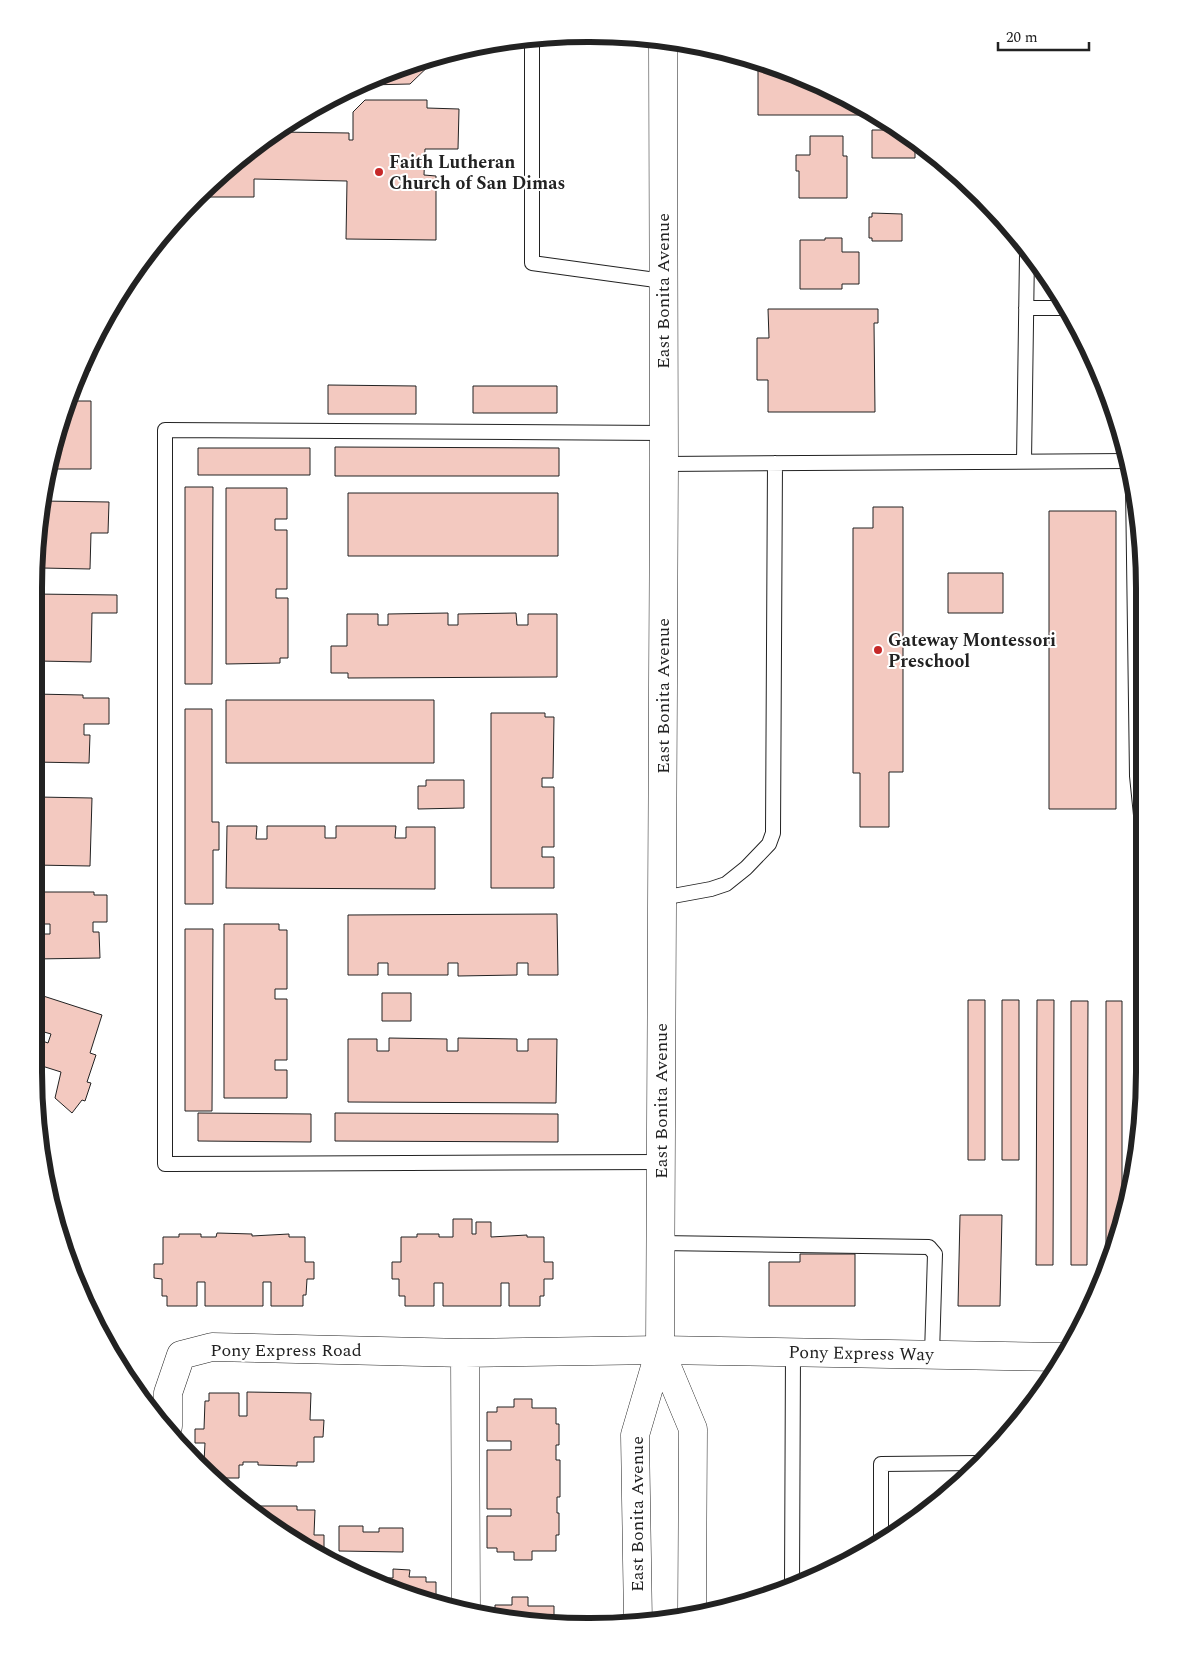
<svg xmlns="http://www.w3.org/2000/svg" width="1178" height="1660" viewBox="0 0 1178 1660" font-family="Spectral,serif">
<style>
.building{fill:#f3c9c0;stroke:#222}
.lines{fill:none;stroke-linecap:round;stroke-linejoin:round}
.service-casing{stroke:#222;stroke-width:16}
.minor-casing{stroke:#222;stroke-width:29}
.secondary-casing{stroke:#222;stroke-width:29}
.service{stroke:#fff;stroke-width:14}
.minor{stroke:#fff;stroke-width:28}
.secondary{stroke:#fff;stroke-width:28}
.poi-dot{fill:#c62828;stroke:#fff;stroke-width:2}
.labels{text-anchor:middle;stroke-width:4;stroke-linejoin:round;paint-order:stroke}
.poi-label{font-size:18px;font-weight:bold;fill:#222;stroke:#fff;text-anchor:start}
.street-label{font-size:18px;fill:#222;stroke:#fff}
.rim{fill:none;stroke:#222;stroke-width:6}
</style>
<rect width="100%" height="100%" fill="#fff"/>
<path class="building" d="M438,57L410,84L368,85L366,83L411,63Z
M758,62L835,91L872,115H758Z
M365,100H427V108L459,109L458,149H425L424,175L436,176V240L346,239L347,181L254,179V197H198L223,171L278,132L349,133V140H353V112Z
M872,130H898L915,141V158H872Z
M810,136H843V156H847V198H799V171H796V155H810Z
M872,213L902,214V241H872V238H869V217H872Z
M825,238H842V252H859V284H842V289H800V240H825Z
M768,309H878V323H874L875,412H768V380H757V338H769Z
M90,348V371H79Z
M328,385L416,386V414H328Z
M473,386H557V413H473Z
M69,401H91V469H48Z
M335,447L559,448V476H335Z
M198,448H310V475H198Z
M185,487H213L212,684H185Z
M226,488H287V519H275V530H287V589H276V598H288V658H280V663L226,664Z
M348,493H558V556H348Z
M42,501L109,502L108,533H91L90,569L42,568V570H36L38,544H40Z
M873,507H903V772H889V827H860V773H853V528H873Z
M1049,511H1116V809H1049Z
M948,573H1003V613H948Z
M34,594L117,595V613H92L91,662L38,661V668H34Z
M448,613V625H458V614L516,613L517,625H528V614H557V677L348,678V673H331V646H347V614H378V625H388V614Z
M34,694L83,695V698H109V724H84V735H90L89,763L34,762V737H39V729H34Z
M226,700H434V763H226Z
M185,709H212V822H219V850H213V904H185Z
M491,713H545V717H554L553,778H542V787H554V847H542V857H554V888H491Z
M426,780H464V808L418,809V786H426Z
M34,792H38V797L92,798L90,866L34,865Z
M227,826H257L256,839H267V826H325V838H336V826H396L395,838H406V827H435V889L226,888Z
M34,892H94V895H107V922H93V932H99L100,958L34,959V934H50V924H34Z
M557,914L558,975H528V963H517V975L458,976V963H448V975H388V963H378V975H348V915Z
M224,924H279V930H287V989H275V999H287V1060H275V1070H287V1098H224Z
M185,929H213L212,1111H185Z
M34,993L102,1015L90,1053L96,1055L87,1082L91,1083L85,1101L82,1100L72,1113L55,1098L61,1072L42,1066V1068L34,1065V1038L48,1043L51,1034L34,1029Z
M382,993H411V1021H382Z
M968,1000H985V1160H968Z
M1002,1000H1019V1160H1002Z
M1037,1000H1054L1053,1265H1036Z
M1071,1001H1088L1087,1265H1071Z
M1106,1001H1122V1223L1106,1265Z
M1141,1001H1142L1143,1107L1140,1124Z
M389,1038L447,1039V1051H458V1038L517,1039V1051H528V1039H557L556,1103L348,1102V1039H377V1051H389Z
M198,1113L311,1114V1142L198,1141Z
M335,1113L558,1114V1142L335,1141Z
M960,1215H1002L1000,1306H958Z
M453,1219H472V1234H476V1222H491V1237L527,1235V1237H544V1262H553V1279H544V1296H540V1306H509V1283H501V1306H443V1283H434V1306H405V1296H399V1279H392V1262H401V1237H417V1234H439V1237H453Z
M217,1233L252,1234V1236L289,1234V1237H305V1262H314V1279H307L306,1295H303V1306H271V1282H263V1306H205V1282H197V1306H167V1296H162V1279L154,1278V1264H163V1237H179V1234H201V1237H216Z
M800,1254H855V1306H769V1262H800Z
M247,1392L311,1393L310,1420H324L323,1437H314V1462H297V1466L258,1465V1462H243V1465H239V1478H214L208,1472L209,1462H204L205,1443H195V1429H204L205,1401H209V1393H239V1416H247Z
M514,1399H532V1408H556V1424H559V1445H556V1460H560V1497H557V1513H559V1535H556V1551H532V1560H514V1552H497V1548H487V1516H511V1509H487V1450H511V1441H487V1412H497V1407H514Z
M228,1492H241V1500Z
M258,1506H297V1510H315L314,1535H324V1553H320L255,1510H258Z
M339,1526H363V1532H379V1528H403V1552L339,1551Z
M393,1569L410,1570L409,1577H426V1582H436V1604L367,1578H393Z
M512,1597H528V1606H554V1621H516L484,1615V1610H495V1605H512Z"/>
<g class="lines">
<defs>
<path id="service" d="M532,38V263L663,281
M1026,308H1063
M1024,461L1027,254
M664,464L1128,461
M1133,486L1137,776L1141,815
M662,898L711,889L726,884L746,868L769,844L773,833L775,463
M661,1162L165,1164V430L664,433
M660,1243L929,1247L935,1254L932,1354
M881,1538V1464L979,1463
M792,1585L793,1352"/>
<path id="minor" d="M465,1353L466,1611
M168,1426V1393L181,1355L212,1347L465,1353L660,1350L1062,1357"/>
<path id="secondary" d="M660,1350L693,1429L692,1615
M638,1621L635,1435L660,1350L664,464L663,41"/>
</defs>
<use href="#service" class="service-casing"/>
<use href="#minor" class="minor-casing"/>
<use href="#secondary" class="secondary-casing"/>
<use href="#service" class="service"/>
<use href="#minor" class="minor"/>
<use href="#secondary" class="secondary"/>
</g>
<g class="poi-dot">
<circle cx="379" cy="172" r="5"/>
<circle cx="878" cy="650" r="5"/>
</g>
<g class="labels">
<g class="poi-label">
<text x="389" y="168">Faith Lutheran<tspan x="389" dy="21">Church of San Dimas</tspan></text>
<text x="888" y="646">Gateway Montessori<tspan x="888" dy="21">Preschool</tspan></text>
</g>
<g class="street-label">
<text transform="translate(663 291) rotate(-90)" y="6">East Bonita Avenue</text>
<text transform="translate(663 696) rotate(-90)" y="6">East Bonita Avenue</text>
<text transform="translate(661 1101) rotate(-90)" y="6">East Bonita Avenue</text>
<text x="286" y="1356">Pony Express Road</text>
<text transform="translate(861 1353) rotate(1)" y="6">Pony Express Way</text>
<text transform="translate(637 1514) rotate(-90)" y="6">East Bonita Avenue</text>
</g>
</g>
<path d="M0 0H1178V1660H0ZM588 42H590A546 546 0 0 1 1136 588V1072A546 546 0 0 1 590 1618H588A546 546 0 0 1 42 1072V588A546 546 0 0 1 588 42Z" fill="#fff" fill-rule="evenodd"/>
<path class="rim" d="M588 42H590A546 546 0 0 1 1136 588V1072A546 546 0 0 1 590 1618H588A546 546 0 0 1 42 1072V588A546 546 0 0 1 588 42Z"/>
<path d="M998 42v8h91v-8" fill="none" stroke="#222222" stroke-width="2.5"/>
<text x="1006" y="42" font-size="15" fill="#222222" stroke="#ffffff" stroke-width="4" paint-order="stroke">20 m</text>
</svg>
